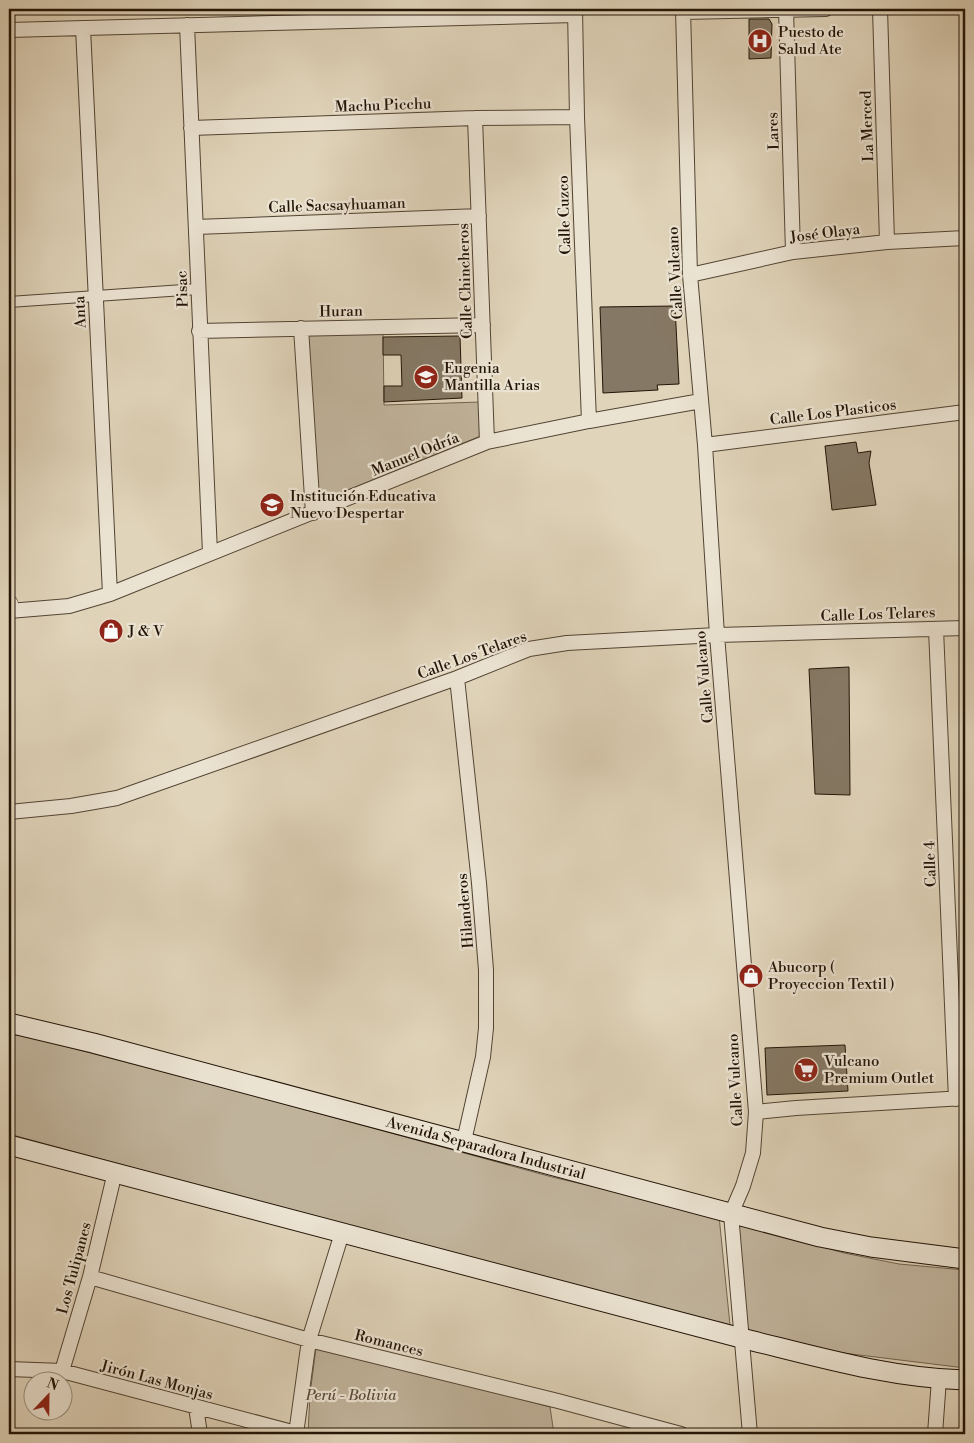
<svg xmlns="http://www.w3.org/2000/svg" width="974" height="1443" viewBox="0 0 974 1443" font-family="'Libre Bodoni',serif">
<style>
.green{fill:#c0b39b;stroke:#726450}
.building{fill:#857864;stroke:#231406}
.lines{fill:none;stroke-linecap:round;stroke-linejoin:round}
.pedestrian-casing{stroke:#524433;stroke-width:12}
.minor-casing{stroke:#524433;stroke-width:16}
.tertiary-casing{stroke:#524433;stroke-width:19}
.secondary-casing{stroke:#231406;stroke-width:21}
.pedestrian{stroke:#ebe3d2;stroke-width:10}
.minor{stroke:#ebe3d2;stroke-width:14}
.tertiary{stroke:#ebe3d2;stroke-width:18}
.secondary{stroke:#ebe3d2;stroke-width:19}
.labels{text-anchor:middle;stroke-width:4.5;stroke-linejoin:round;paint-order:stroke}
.poi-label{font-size:15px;fill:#231406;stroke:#ebe3d2;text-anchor:start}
.street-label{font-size:15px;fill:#231406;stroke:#ebe3d2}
.park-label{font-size:15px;font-style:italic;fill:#5a4c3a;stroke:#ebe3d2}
</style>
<rect width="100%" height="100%" fill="#e0d4ba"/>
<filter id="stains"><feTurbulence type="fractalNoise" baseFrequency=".004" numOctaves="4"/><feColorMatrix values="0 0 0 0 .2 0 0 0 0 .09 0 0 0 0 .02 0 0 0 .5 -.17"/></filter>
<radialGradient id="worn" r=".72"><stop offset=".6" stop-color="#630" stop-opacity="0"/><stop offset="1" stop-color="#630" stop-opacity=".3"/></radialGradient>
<path class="green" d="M383,330L384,405L481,402L483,435L316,503L306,332Z
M9,1034L25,1036L226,1088L552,1177L719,1216L730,1325L361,1230L9,1134Z
M736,1222L844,1253L899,1264L965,1270V1368L835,1352L745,1332Z
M318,1344L550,1407L554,1434H308L310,1394L316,1348Z"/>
<path class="building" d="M749,19H769L772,24L771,58L749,59Z
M675,306L679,384L657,385L658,390L603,393L600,307Z
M460,336L462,398L384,402V386H402L401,355H383V337Z
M856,442L858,453L871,451L869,463L876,505L832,510L825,446Z
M849,667L850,795L815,794L809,669Z
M845,1045L848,1091L767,1095L765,1048Z"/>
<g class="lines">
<defs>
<path id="pedestrian" d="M9,302L198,289"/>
<path id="minor" d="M575,9L577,117L589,421
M683,9L690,275L705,445L717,635L756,1112L753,1153L743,1186L731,1214L750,1434
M786,9L793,252
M880,9L887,242
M683,12L826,9
M187,25L210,553
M83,28L110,594
M9,30L575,15
M475,118L487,442
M191,128L475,118L577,117
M196,227L479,216
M690,275L793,252L887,242L965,238
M301,328L313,513
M199,331L483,325
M705,445L965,412
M9,611L69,606L110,594L487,442L589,421L701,401
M936,629L956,1099
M457,678L479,883L486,970V1028L483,1057L464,1141
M9,812L71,806L117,798L457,678L529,649L567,643L717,635L965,628
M756,1112L796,1108L964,1098
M90,1277L309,1340L558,1401L681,1434
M9,1369L62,1371L296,1433
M62,1371L90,1277L115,1172
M196,1407L200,1434
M296,1434L309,1340L342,1233
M935,1434L939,1379"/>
<path id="tertiary" d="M9,604V611"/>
<path id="secondary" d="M9,1023L93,1043L820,1237L871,1247L965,1259
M9,1145L741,1338C815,1356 889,1378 965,1380"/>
</defs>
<use href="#pedestrian" class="pedestrian-casing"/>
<use href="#minor" class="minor-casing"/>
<use href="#tertiary" class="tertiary-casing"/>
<use href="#secondary" class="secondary-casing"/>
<use href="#pedestrian" class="pedestrian"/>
<use href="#minor" class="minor"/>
<use href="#tertiary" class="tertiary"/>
<use href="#secondary" class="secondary"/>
</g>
<defs>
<symbol id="hospital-disc" viewBox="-11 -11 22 22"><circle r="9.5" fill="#8f2418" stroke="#ebe3d2"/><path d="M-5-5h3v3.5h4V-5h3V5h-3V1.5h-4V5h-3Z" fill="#fff"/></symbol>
<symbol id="school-disc" viewBox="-11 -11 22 22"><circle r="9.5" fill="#8f2418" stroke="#ebe3d2"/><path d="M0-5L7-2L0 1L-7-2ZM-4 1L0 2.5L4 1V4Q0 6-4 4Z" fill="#fff"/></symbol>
<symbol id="shop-disc" viewBox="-11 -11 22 22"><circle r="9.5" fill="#8f2418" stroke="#ebe3d2"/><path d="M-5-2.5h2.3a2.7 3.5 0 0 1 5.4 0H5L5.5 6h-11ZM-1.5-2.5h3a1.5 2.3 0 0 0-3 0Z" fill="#fff"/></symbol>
<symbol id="supermarket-disc" viewBox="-11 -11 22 22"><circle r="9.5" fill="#8f2418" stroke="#ebe3d2"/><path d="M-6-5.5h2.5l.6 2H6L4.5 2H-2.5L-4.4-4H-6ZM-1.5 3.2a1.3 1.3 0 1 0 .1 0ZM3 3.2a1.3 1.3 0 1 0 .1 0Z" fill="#fff"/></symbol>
</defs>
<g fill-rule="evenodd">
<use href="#hospital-disc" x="746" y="27" width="28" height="28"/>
<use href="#school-disc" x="412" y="363" width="28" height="28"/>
<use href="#school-disc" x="258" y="491" width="28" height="28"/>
<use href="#shop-disc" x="97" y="617" width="28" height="28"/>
<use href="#shop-disc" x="737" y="962" width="28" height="28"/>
<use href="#supermarket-disc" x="792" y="1056" width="28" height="28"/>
</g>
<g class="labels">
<g class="poi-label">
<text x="778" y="37">Puesto de<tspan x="778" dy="17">Salud Ate</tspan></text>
<text x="444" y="373">Eugenia<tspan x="444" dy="17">Mantilla Arias</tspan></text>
<text x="290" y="501">Institución Educativa<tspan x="290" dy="17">Nuevo Despertar</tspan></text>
<text x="128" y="636">J &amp; V</text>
<text x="768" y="972">Abucorp (<tspan x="768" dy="17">Proyeccion Textil )</tspan></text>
<text x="824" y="1066">Vulcano<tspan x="824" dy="17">Premium Outlet</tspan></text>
</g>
<g class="street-label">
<text transform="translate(383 105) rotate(-2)" y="5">Machu Picchu</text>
<text transform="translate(867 126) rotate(-92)" y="5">La Merced</text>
<text transform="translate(773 131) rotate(-92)" y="5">Lares</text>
<text transform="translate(337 205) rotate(-2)" y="5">Calle Sacsayhuaman</text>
<text transform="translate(564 215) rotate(-92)" y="5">Calle Cuzco</text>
<text transform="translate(825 233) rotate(-7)" y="5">José Olaya</text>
<text transform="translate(675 273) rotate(-93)" y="5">Calle Vulcano</text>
<text transform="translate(465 281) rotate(-92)" y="5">Calle Chincheros</text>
<text transform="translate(182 289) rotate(-92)" y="5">Pisac</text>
<text transform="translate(341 311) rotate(-1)" y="5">Huran</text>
<text transform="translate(80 312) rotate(-93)" y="5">Anta</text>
<text transform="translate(833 412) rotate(-7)" y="5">Calle Los Plasticos</text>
<text transform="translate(415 454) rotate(-22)" y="5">Manuel Odría</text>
<text transform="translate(878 614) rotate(-2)" y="5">Calle Los Telares</text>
<text transform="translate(472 655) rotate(-20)" y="5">Calle Los Telares</text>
<text transform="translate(704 677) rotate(-95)" y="5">Calle Vulcano</text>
<text transform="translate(930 864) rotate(-92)" y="5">Calle 4</text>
<text transform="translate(465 911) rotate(-95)" y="5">Hilanderos</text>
<text transform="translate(735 1080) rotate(-93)" y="5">Calle Vulcano</text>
<text transform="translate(486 1148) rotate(15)" y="5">Avenida Separadora Industrial</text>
<text transform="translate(74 1268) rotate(-75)" y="5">Los Tulipanes</text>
<text transform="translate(389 1343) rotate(14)" y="5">Romances</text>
<text transform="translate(157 1380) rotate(15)" y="5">Jirón Las Monjas</text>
</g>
<g class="park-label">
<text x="351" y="1400">Perú - Bolivia</text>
</g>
</g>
<rect width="974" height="1443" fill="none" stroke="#e0d4ba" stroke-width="30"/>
<rect x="10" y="10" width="954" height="1423" fill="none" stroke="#231406" stroke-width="2.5"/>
<rect x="15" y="15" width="944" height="1413" fill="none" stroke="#231406"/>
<g transform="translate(48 1396) rotate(22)"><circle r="24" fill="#ebe3d2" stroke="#9b9080"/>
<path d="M0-4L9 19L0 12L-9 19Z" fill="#8f2418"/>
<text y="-8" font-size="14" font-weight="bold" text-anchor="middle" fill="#231406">N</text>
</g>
<rect width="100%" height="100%" filter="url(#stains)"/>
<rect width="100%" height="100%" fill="url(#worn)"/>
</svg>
